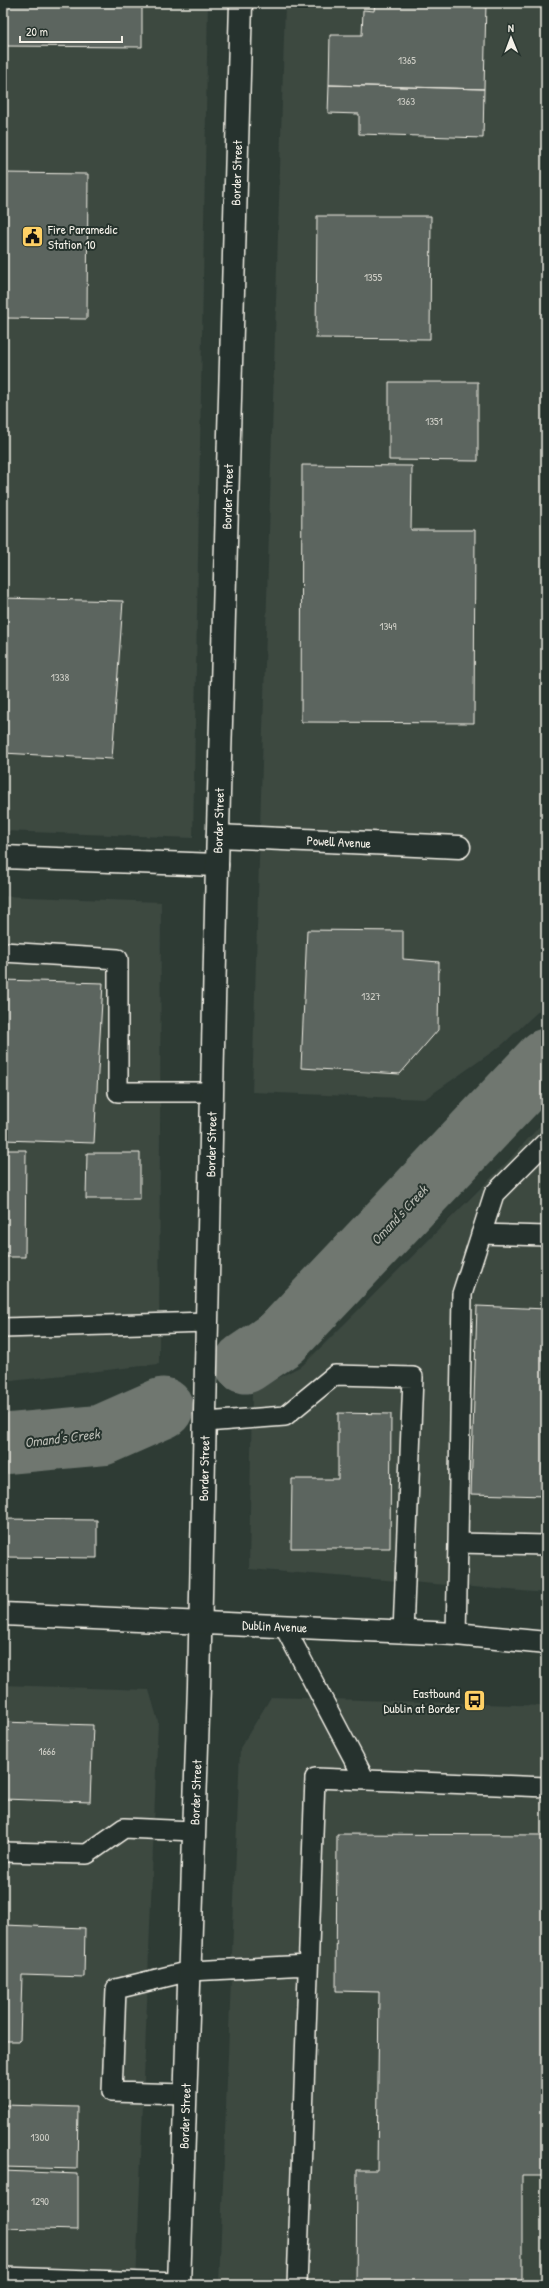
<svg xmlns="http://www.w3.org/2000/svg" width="549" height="2288" viewBox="0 0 549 2288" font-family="'Patrick Hand',sans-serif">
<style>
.built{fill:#3c4841}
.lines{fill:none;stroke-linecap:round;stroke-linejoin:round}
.river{stroke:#6f7770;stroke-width:61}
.building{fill:#5c655e;stroke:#f4f1e8}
.lane-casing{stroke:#f4f1e8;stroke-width:22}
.street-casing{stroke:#f4f1e8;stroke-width:25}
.secondary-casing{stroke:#f4f1e8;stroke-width:25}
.lane{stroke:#26332d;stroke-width:19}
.street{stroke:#26332d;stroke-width:22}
.secondary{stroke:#26332d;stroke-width:22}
.labels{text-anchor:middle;stroke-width:4;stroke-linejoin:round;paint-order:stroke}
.number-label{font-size:11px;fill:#cecec6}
.street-label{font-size:13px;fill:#f4f1e8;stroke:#26332d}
.poi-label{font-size:13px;fill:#f4f1e8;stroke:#26332d;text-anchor:start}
.water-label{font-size:14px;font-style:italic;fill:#b8bab2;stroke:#26332d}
</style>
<rect width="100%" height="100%" fill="#2e3b34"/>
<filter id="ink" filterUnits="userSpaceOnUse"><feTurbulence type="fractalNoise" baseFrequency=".025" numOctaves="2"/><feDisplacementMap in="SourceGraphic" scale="8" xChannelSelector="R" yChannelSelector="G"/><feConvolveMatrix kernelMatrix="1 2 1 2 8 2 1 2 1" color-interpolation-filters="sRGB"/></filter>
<g filter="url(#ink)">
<path class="built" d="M3,3H208L193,838L3,831Z
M285,3H546V1004L502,1045L425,1099L252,1092Z
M3,896L161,902L159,1364L3,1382Z
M546,1119V1593L249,1569L252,1392L303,1365L507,1162Z
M3,1685L149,1690L158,1721L136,2285H3Z
M271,1697L546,1706V2285H219L240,1748Z"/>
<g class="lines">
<path class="river" d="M245,1363L282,1338L546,1059
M3,1444L102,1435L163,1408"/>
</g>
<path class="building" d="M3,3H142V47L3,46Z
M375,3H486L484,89L329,85L330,35H362L363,10L374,11Z
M329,85L484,89L483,138L359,134V114L328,113Z
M3,173L88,174L87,319L3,318Z
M317,216H431L430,339L316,338Z
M389,382H478V461L389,460Z
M302,465L412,466L411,530H475L474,723L301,722Z
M3,598L123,601L112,759L3,753Z
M307,930L403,931V959L439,962L438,1030L400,1074L301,1068Z
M3,980L103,983L94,1143L3,1140Z
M3,1150H26L25,1257H3Z
M87,1153H140V1199H86Z
M477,1306L546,1309V1496L471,1494Z
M338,1413L391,1414L390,1548H291L292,1479H338Z
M3,1519L97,1520V1558L3,1557Z
M3,1722L93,1725L90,1802L3,1799Z
M337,1834L546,1835L543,2176H522V2285H356L357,2170H377L379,1992L336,1991Z
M3,1925L85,1928L84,1977L22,1975L20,2041H3Z
M3,2105L78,2107L77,2169L3,2167Z
M3,2171L78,2174V2230L3,2228Z"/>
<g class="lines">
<defs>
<path id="lane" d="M3,952L118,959V1092H213
M481,1234L546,1236
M3,1328L208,1322
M206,1422L285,1416L335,1375L413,1377L403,1633
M458,1543L462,1294L494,1194L546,1142
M285,1628L365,1780
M456,1634L458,1543L546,1545
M3,1852L87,1854L124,1828L194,1831
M185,2094L112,2092L116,1989L190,1971L308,1965
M3,2277L179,2283
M297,2285L315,1778L546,1787"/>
<g id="street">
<path id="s1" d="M218,836L459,847"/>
<path d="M3,857L217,865"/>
<path id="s2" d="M179,2285L199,1686L217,865L241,3"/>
</g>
<g id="secondary">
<path id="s3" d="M3,1614L456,1634L546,1643"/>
</g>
</defs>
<use href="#lane" class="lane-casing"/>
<use href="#street" class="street-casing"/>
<use href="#secondary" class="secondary-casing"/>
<use href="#lane" class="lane"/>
<use href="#street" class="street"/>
<use href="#secondary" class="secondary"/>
</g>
</g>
<defs>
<symbol id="civic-square" viewBox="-11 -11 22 22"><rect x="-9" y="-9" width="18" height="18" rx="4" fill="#ffd166" stroke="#26332d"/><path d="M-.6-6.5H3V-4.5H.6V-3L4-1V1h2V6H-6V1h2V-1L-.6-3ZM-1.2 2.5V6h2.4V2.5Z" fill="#111"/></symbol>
<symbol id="bus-square" viewBox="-11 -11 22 22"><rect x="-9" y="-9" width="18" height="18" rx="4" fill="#ffd166" stroke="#26332d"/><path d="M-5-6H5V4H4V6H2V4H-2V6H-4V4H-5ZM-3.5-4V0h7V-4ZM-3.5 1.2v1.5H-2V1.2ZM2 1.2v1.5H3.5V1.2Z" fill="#111"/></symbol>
</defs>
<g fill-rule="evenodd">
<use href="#civic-square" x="20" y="224" width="25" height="25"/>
<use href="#bus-square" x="462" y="1688" width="25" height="25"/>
</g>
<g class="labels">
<g class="number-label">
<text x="407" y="64">1365</text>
<text x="406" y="105">1363</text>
<text x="373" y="281">1355</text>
<text x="434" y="425">1351</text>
<text x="388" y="630">1349</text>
<text x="60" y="681">1338</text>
<text x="371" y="1000">1327</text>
<text x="47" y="1755">1666</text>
<text x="40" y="2141">1300</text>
<text x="40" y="2205">1290</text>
</g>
<g class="street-label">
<text dy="5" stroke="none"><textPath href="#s2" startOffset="2113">Border Street</textPath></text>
<text dy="5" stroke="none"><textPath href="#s2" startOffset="1789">Border Street</textPath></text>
<text dy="5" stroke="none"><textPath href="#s2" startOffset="1465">Border Street</textPath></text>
<text dy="5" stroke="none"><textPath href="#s1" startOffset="121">Powell Avenue</textPath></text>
<text dy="5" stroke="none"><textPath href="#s2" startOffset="1141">Border Street</textPath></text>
<text dy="5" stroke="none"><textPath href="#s2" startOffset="817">Border Street</textPath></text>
<text dy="5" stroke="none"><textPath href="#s3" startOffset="272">Dublin Avenue</textPath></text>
<text dy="5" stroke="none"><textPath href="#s2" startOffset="493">Border Street</textPath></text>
<text dy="5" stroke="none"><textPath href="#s2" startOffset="169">Border Street</textPath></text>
</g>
<g class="poi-label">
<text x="48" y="234">Fire Paramedic<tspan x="48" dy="15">Station 10</tspan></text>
<text x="460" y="1698" text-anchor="end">Eastbound<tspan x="460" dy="15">Dublin at Border</tspan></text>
</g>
<g class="water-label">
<text transform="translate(399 1215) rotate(-47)" y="5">Omand's Creek</text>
<text transform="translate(62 1438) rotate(-7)" y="5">Omand's Creek</text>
</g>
</g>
<rect width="549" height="2288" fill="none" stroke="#26332d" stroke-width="16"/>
<rect x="8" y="8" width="533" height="2272" fill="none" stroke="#f4f1e8" stroke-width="1.5" filter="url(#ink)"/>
<g transform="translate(511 38) rotate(359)" stroke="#26332d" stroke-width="3" paint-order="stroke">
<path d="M0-3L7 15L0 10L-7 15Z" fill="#f4f1e8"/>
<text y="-6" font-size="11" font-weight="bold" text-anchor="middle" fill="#f4f1e8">N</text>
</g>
<path d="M20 36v6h102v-6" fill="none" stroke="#f4f1e8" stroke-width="2"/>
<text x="26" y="36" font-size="12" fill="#f4f1e8" stroke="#26332d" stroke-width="3" paint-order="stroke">20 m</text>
</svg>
